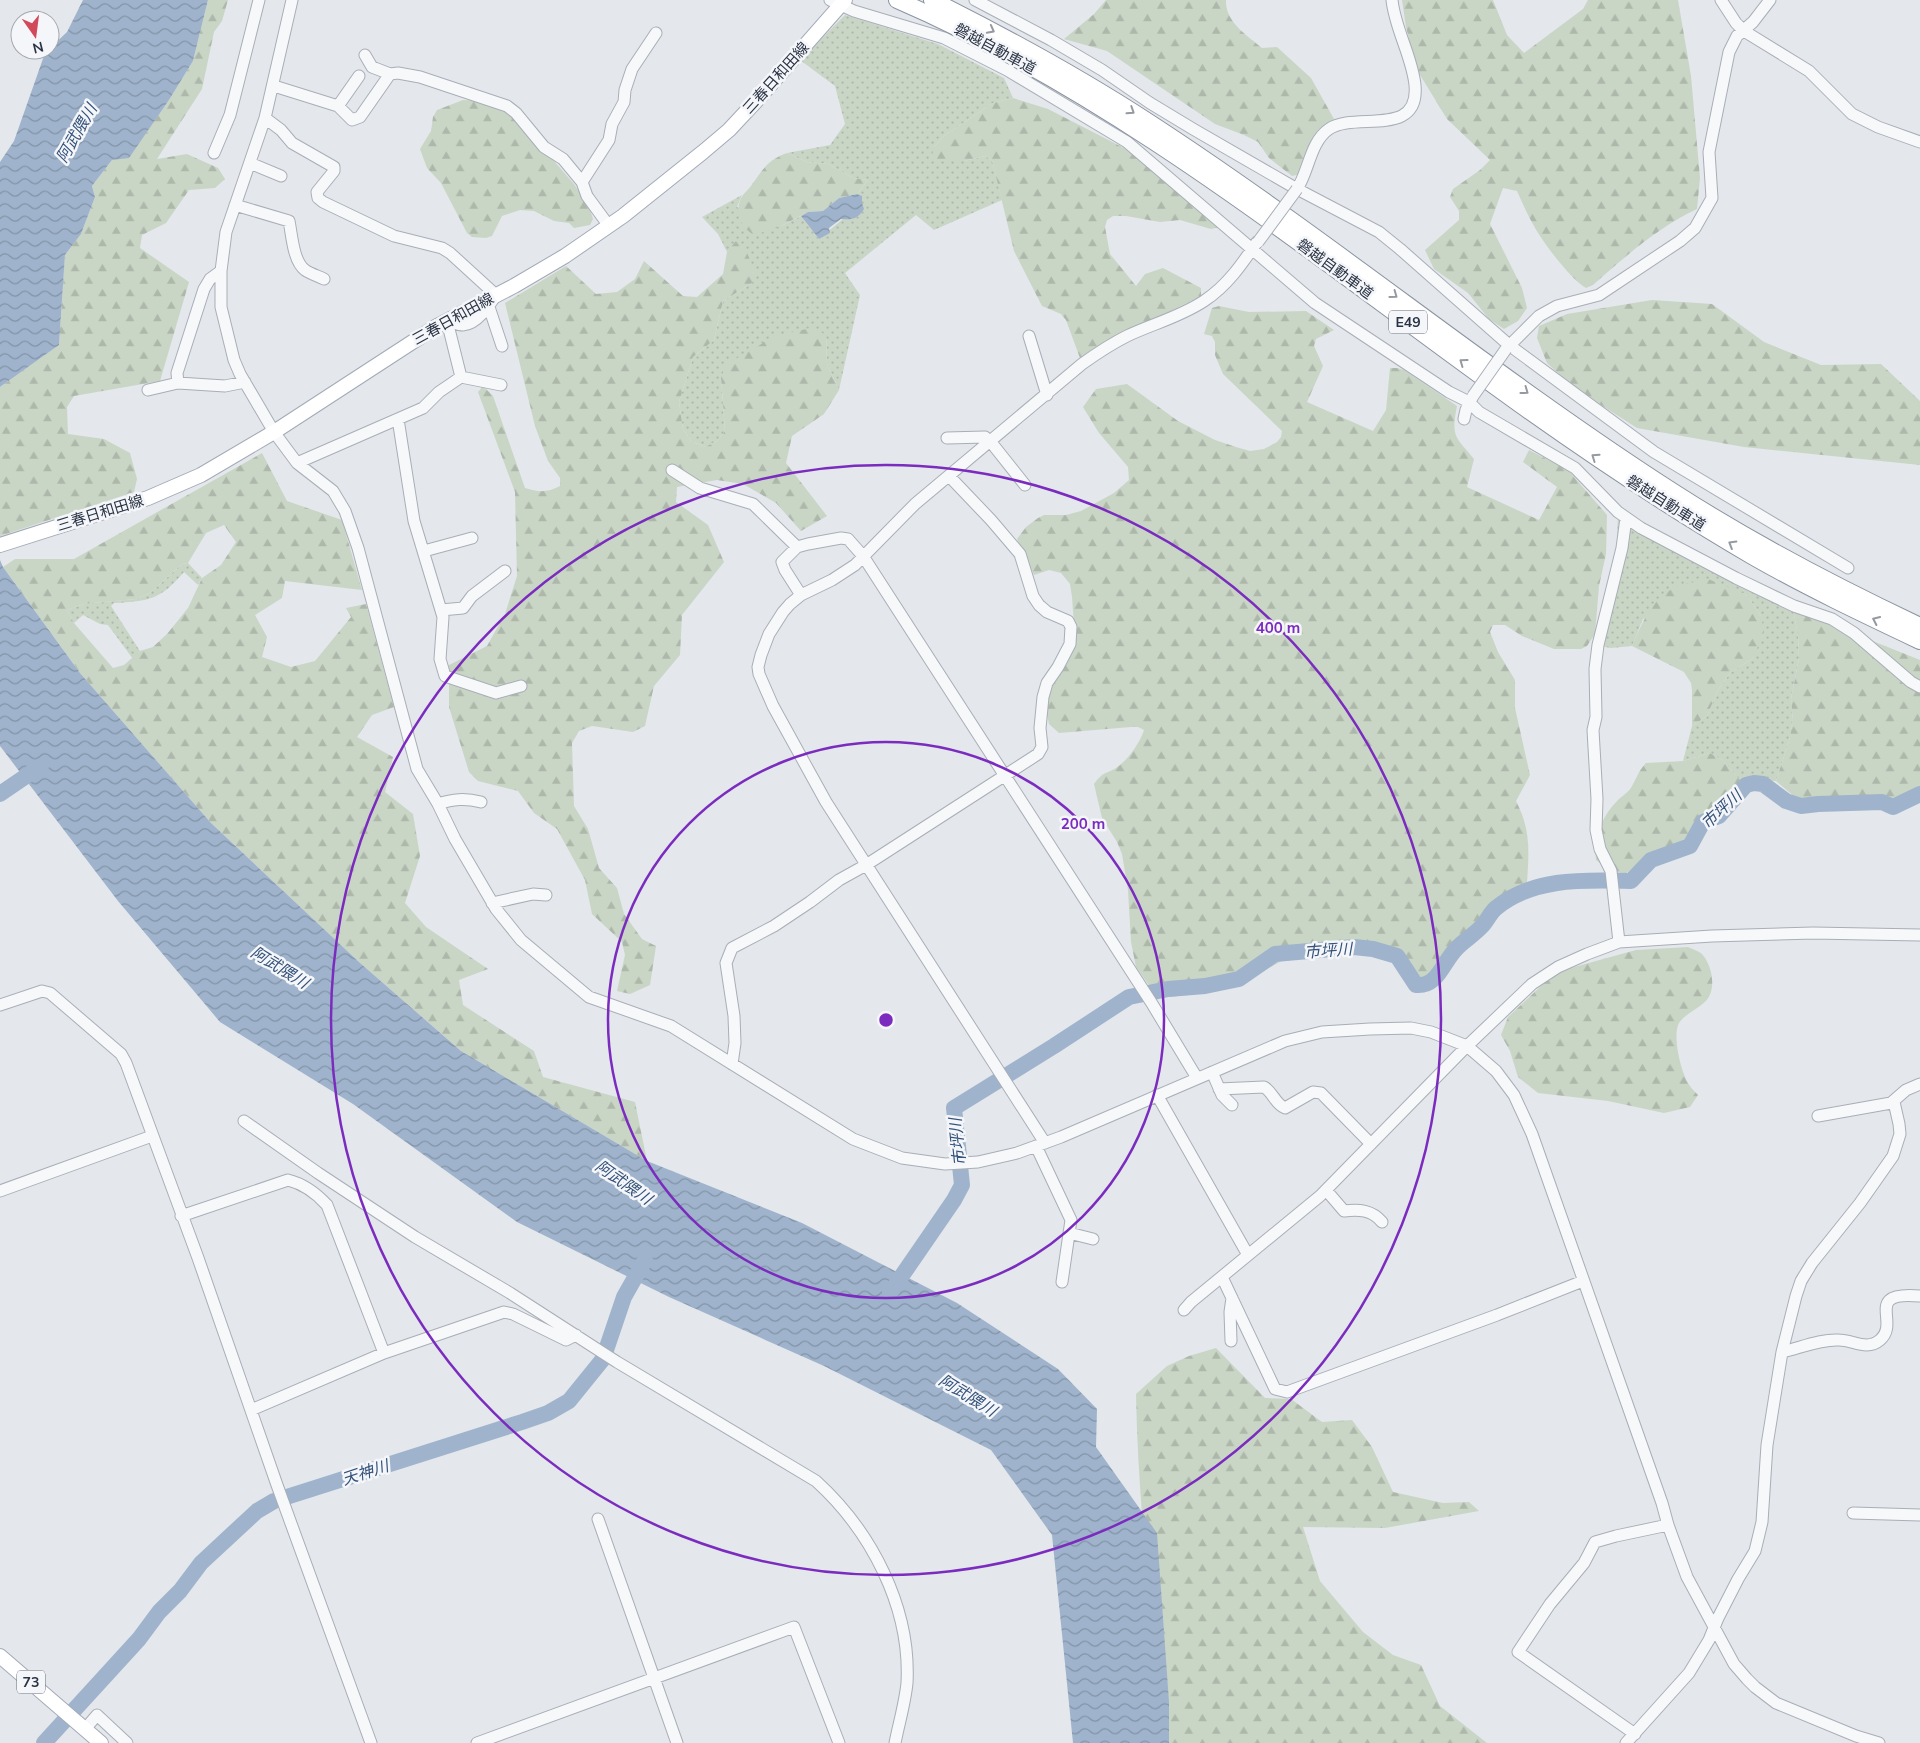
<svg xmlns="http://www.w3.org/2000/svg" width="1920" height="1743" viewBox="0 0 1920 1743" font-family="Mulish,'Noto Sans JP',sans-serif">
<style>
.green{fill:url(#green-dots)}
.forest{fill:url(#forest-firs);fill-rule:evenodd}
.water{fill:url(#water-waves)}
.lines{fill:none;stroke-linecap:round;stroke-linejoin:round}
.river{stroke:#9fb4cc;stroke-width:16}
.minor-casing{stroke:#a9aeb7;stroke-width:13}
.major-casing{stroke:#a3abb8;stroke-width:16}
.highway-casing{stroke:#8b94a3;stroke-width:18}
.minor{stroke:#f7f8fa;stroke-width:11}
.major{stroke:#fff;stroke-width:14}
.highway{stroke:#fff;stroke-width:16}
.minor-bridge-casing{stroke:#a9aeb7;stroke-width:13;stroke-linecap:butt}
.minor-bridge{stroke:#f7f8fa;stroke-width:11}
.oneway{stroke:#959aa2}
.ring{fill:none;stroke:#7b2cbf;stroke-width:2.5}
.labels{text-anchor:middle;stroke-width:5;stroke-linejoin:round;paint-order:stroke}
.shield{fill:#f4f6f9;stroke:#676e7b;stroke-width:1}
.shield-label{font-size:14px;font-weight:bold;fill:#2b3445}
.street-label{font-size:15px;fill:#2b3445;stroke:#f4f6f9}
.water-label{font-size:16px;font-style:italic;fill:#34527a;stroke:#f4f6f9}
.centre{fill:#7b2cbf;stroke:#f4f6f9;stroke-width:2.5}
.ring-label{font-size:15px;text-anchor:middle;font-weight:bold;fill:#7b2cbf;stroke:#f4f6f9;stroke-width:5;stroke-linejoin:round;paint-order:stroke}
</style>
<defs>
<pattern id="green-dots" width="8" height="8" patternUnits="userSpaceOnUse" patternTransform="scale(1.25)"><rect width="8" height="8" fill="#c9d6c5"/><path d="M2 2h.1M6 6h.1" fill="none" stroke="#adb8ab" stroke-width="1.8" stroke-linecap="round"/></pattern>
<pattern id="forest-firs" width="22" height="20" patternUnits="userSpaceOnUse" patternTransform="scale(1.25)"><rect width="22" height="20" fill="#c9d6c5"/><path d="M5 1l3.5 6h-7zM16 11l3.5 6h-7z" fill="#adb8ab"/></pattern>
<pattern id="water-waves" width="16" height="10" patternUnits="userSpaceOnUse" patternTransform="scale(1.25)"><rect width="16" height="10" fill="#9fb4cc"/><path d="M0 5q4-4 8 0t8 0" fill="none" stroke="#8293a7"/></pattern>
</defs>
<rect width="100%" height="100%" fill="#e4e7ec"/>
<path class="green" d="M845,15L938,44L1004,78L1013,98L993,103L944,136L934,147L964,161L985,156L992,160L1002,200L934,230L916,215L845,273L860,295L839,390L827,364L826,336L721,377L725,431L717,441L705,447L691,441L683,429L679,402L693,357L714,340L723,301L752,283L736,242L727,252L718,234L702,217L742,195L737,207L781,226L801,216L819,239L862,203V197L857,194L868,180L853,178L828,164L807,162L787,153L830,145L845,124L835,86L800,60Z
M1618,514L1793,609L1798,636L1799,658L1791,699L1793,720L1789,741L1776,781L1740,780L1722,760L1710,753L1683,761L1692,726L1707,716L1718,690L1730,673L1753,658L1761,616L1748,597L1743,593L1643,619L1632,646L1611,648L1600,646L1615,597Z
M188,563L202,578L198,585L184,572C160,600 150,601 114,603L111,606L140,651L133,659L108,625L100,624L83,615L74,623L67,610L84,604L136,599L150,593L182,564Z"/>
<path class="forest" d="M208,0H228L222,21L214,32L202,89L157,159L187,154L218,168L225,179L215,188L189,190L166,223L142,235L140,248L189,282L160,381L74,396L67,407L68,434L104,439L130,453L137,479L134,492L0,536V387L59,345L65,255L81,234L95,197L92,186L112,160L129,157L169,100L193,61Z
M1106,0H1226C1225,22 1247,35 1262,48L1277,47L1311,78L1334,119L1318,130L1305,156L1300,174L1292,176L1269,158L1258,142L1244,135L1215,124L1107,51L1064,39L1094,14Z
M1402,0H1493L1507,35L1524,53L1583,9L1588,0H1678L1691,76L1700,178L1697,209C1657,228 1626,256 1593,285L1586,288C1571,280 1542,241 1534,226C1527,214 1522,202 1517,191L1503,188L1490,224L1522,288L1527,308L1518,321L1504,329L1489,319L1468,293L1434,269L1425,250L1459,220V211L1450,197L1453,189L1480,170L1490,160L1447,119L1417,70L1406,27Z
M1013,98L1048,109L1124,148L1224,226L1211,229L1180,220L1160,222L1126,216H1113L1107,220L1105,227L1110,254L1136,286L1145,274L1163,268L1201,288V296L1112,340L1080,358L1066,320L1061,314L1042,306L1014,251L992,160L985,156L964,161L937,160L932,156L934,147L944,136L993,103Z
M463,100L486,101L516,117L574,184L589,206L593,219L590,225L574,228L569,223L554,221L534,211L520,210L502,216L492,236L486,238L472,237L467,233L441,183L427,168L420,149L431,131L433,117L437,110Z
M787,153L807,162L828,164L853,178L868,180L857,194L839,198L823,211L808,212L781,226L754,235C740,227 733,209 743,195C746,191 750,188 753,183C765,167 768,160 787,153Z
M736,241L746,250L756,275L752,283L723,301L714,340L693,357L679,402L683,429L691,441L705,447L717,441L725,431L721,377L727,364L775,336L815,327L826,336L827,364L839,390L824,414L792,436L786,463L827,516L801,531L776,503L743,484L717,480L677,487L676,502L708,525L724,562L682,615L680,655L654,686L645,726L633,732L592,726L579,731L572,743L574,806L588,829L599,868L617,888L624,914L642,939L656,946L650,985L630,994L617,991L625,955L622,942L592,914L585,880L557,829L534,813L518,791L478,781L469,772L449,707V665L487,646L505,614L517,576L515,492L478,392L483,386L493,396L525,488C538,492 547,493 560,486V478L548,461L535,426L505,303L566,266L596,294L617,292L635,279L644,261L683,296L697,297L723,274L727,252Z
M1652,300L1712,304L1764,342L1821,365L1881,364L1920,401V465L1744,447L1637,428L1573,387L1547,363L1537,338L1539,326L1567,314Z
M1219,306L1249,312L1306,311L1334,330L1316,339L1314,346L1323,366L1307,402L1373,431L1386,410L1390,368H1397L1404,370L1457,406C1451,437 1455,436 1474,459L1467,487L1539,520L1557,487L1523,462L1529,450L1568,470L1607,515L1606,554L1599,586L1595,634L1587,646L1581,649H1554L1522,636L1505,625H1493L1490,632L1498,652L1515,680V708L1530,775L1516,801C1531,830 1529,851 1527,883L1524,889L1501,904L1472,937L1450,952L1426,977L1413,978L1391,956L1333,949L1285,959L1237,986L1209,993L1158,998L1136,967L1131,942L1128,890L1122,854L1117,842L1102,818L1094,784C1104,771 1104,775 1116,768C1128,760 1140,743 1144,730L1138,727H1131L1059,733L1049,724L1046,710L1049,690L1075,638L1072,597L1070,584L1061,573L1049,570L1034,575L1017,539L1026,527L1038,518L1044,515H1066L1081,511L1114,493L1129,480L1128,467L1099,433L1083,407L1096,389L1127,384L1178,421L1215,440L1236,447L1250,451L1264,449L1277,442L1281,437L1282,431L1223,374L1215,355V342L1212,336L1204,334L1212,308Z
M262,453L287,501L342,520L362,590L285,581L282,598L255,615L267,637L262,657L291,667L315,661L351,617L346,608L366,604L394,707L372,715L357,737L393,757L385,792L413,814L420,856L405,903L426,927L488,969L459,980L463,1005L534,1051L543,1077L635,1102L647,1161L461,1051L359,962L211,823L80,673L3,567L15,559H74ZM224,525L236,542L221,565L202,578L188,608L167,634L153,647L140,651L124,665L113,668L74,623L67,610L84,604L136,599L150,593L182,564L188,563L206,533Z
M1708,579L1743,593L1748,597L1761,616L1764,631L1753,658L1730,673L1718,690L1707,716L1692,726V690L1691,683L1684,672L1632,646C1641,625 1652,599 1674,588C1684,583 1698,582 1708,579Z
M1793,609L1920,660V791L1877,802L1856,801L1808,804L1796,798L1776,781L1789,741L1793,720L1791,699L1799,658L1798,636Z
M1710,753L1722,760L1740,780L1719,807L1697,824L1682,847L1651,860L1626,873L1612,872L1596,860C1594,837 1601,817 1618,800C1622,796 1629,792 1632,786C1638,776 1637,773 1646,763L1683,761Z
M1688,947C1692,949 1699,951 1702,954C1712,965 1717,989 1706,1001C1698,1009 1686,1013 1679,1023C1672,1035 1681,1075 1690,1086C1692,1089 1695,1092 1698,1095L1690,1107L1664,1113L1608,1101L1538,1093L1518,1077L1510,1051L1501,1035L1508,1017L1556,972L1636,950Z
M1216,1348L1265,1398L1291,1399L1322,1422L1352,1420L1372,1447L1393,1492L1443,1503L1469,1502L1479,1511L1385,1528L1303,1527L1320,1581L1363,1632L1393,1655L1421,1665L1440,1706L1487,1743H1166C1153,1627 1138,1511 1136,1394L1167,1366L1189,1356Z"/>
<path class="water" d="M83,0H208L193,61L169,100L129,158L112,160L92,186L95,197L81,234L65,255L59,345L0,387V162L14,141L45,53L67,32Z
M857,194L862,196V203L864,209C858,219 852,220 841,219L829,228L830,233L819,239L801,216L808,212L823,211L839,198Z
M0,560L3,567L80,673L211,823L359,962L461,1051L647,1161L802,1223L957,1303L1058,1369L1097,1409L1096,1447L1157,1533L1169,1702V1743H1073L1052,1535L991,1450L824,1366L669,1297L517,1222L353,1104L220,1022L118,901L0,746Z"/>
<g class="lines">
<path class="river" d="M0,794L41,766
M890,1293L954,1200L962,1185L954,1108L1054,1046L1129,997L1168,989L1205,986L1239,979L1275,954L1354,947L1373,949L1397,956L1416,985C1438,987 1443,962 1456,949C1463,941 1474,935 1482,926C1487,921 1490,913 1496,908C1534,877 1585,880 1631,881L1651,860L1690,846L1703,822L1719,816L1746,785L1754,783L1763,784L1786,801L1801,806L1818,804L1882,802L1893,807L1920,794
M44,1743L139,1639L159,1612L180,1591L201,1563L257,1511L274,1501L522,1422L548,1413L569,1401L603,1359L624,1297L645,1260"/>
<defs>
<path id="minor" d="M292,0L265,118L226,232L221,271V307L234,360L240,374L274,432L297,463L333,491L345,511L358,548L417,769L438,804L455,839L496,909L521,940L589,997L671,1026L853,1139L902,1158L945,1164L978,1162L1017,1153L1061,1137L1285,1041L1322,1032L1370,1029L1411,1028L1431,1032L1467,1046L1496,1071L1514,1095L1532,1134L1662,1503L1668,1525L1687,1577L1734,1664L1747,1679L1755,1687L1776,1703L1856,1736L1879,1743
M830,0L854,11L944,38L1007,70L1127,142L1315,303L1449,392L1469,402L1479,412L1575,468L1618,512L1641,528L1736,578L1794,606L1832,619L1854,633L1911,682L1920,687
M975,0L1051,40L1102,70L1150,103L1193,129L1297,189L1379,232L1400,249L1509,345L1654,452L1848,568
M1721,0L1736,23L1744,31L1809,71L1852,114L1878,127L1920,142
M365,55L372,67L390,74
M274,86L338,106L352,120L360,117L390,74L398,73L420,77L507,106L516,113L544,147L563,159L582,182L587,196L609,226
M338,106L359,76
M265,118L281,130L292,143L334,167V171L317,192L318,198L323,202L394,236L442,248L450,253L496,295C489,306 477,324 463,325C458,325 452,322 447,321
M214,153L230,115L259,0
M250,163L281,176
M582,182L609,140L612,124L624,102L625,90L632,69L656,33
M1297,189C1309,171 1310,142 1329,129C1355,111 1420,139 1415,85C1412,56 1395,29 1392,0
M235,205L289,221C292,235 293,261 305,270C311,274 318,276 324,279
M489,307L502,346
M447,321L461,377
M1029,336L1047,395
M1506,349L1539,316L1557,306L1599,295L1680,241L1695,228L1712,198L1709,152L1729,52L1737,36L1753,22L1770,0
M178,383L177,373L204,289L210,279L221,271
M148,390L178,383L225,386L245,382
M398,419L414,521L443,617L440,659L445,676L496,693L521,686
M1464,419L1466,410L1472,398
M947,438L985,437L990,441L1025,485
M297,463L423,408L439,392L461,377L501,385
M672,470L700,488L753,504L797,547
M424,551L472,538
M801,595L785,570L782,562L797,547L808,544L841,538L848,539L863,556L1151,1002L1197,1078
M441,610L463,608L472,596L505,571
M438,804C453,799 465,798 481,802
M492,903L533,894L546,895
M1619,942L1611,871L1600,849L1596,830L1597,799L1593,730L1596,717L1595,669L1598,645L1622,548L1626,518
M0,1005L42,991L50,993L121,1054L126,1063L198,1258L277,1485L371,1743
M732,1064L735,1043L734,1016L726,963L732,948L774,926L810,902L839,880L866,865L1004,776L1038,754L1042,747L1040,728L1043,697L1047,683L1058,667L1070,644L1071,627L1068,621L1047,612L1039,605L1033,596L1020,554L991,520L949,476
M1212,1072L1222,1095L1232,1105
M1219,1089L1264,1087C1273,1092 1275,1104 1285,1108L1313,1092L1321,1093L1371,1144
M1157,1095L1248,1255
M1818,1116L1891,1103L1906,1090L1920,1084
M244,1121L318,1173L415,1237L510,1293L617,1362L816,1481C871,1531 911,1607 907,1683C905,1703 899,1723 895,1743
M1045,1143L826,802L773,706L759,674L758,667L761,655L769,634L783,612L790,604L801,595L832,580L855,565L915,504L1082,364C1096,354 1111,344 1127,336C1152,324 1180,317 1204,301C1227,286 1242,264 1257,242
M1036,1146L1071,1220L1062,1282
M1326,1190L1344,1211C1359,1209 1372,1210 1382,1222
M0,1191L152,1136
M181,1216L288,1180C304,1184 316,1193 327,1205L384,1353
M1069,1233L1093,1239
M1222,1277L1275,1389L1287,1392L1497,1315L1583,1281
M1184,1310L1191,1302L1320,1196L1467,1046L1532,984L1558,967L1587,954L1619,942L1712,936L1813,933L1920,935
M1231,1341L1230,1312L1232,1298
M1782,1352C1800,1348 1820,1339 1839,1340C1853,1340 1867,1351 1880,1340C1901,1322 1862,1291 1920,1296
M251,1410L384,1353L504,1312L513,1314L566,1340L576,1335
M1853,1513L1920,1515
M598,1519L677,1743
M85,1729L97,1715L127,1743
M1635,1734L1518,1652L1550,1604L1584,1563L1595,1542L1616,1536L1668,1525
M477,1743L794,1627L839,1743
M1626,1743L1689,1673L1709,1640L1718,1618L1738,1579L1755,1551L1762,1522L1767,1445L1782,1352L1796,1296L1801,1281L1812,1263L1860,1203L1893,1156L1900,1134L1899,1124L1894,1102"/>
<path id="major" d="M0,545L148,498L201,475L274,432L437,326L514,286L565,256L623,216L703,152L729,130L757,100L845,0
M0,1656L101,1743"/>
<path id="highway" d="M897,0C1124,98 1318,260 1518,403C1594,457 1671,509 1752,556C1806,587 1863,614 1920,641
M932,0C1006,37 1078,76 1147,121C1327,238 1492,375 1672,491C1751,542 1835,586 1920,626"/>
</defs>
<use href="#minor" class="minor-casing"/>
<use href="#major" class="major-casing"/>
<use href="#highway" class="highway-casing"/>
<use href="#minor" class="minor"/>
<use href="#major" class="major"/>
<use href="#highway" class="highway"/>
<defs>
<path id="minor-bridge" d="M1258,242L1297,189
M1473,396L1506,349"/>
</defs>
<use href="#minor-bridge" class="minor-bridge-casing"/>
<use href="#minor-bridge" class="minor-bridge"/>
</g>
<defs><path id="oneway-chevron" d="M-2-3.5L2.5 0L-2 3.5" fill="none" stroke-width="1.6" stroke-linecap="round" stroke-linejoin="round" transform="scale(1.25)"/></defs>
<g class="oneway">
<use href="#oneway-chevron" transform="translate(991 30) rotate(28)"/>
<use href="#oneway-chevron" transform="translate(1131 111) rotate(33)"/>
<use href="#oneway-chevron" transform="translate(1394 295) rotate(36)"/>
<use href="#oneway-chevron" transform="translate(1463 362) rotate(-144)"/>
<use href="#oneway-chevron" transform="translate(1525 391) rotate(36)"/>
<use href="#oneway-chevron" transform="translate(1595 457) rotate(-145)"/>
<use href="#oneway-chevron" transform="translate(1732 544) rotate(-149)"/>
<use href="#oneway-chevron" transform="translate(1876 620) rotate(-155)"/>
</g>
<g class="ring">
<circle cx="886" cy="1020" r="278"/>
<circle cx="886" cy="1020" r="555"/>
</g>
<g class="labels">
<g class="shield">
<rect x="1389" y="310.5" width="38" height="23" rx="4"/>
<rect x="17" y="1670.5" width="28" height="23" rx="4"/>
</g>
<g class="shield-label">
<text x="1408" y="327">E49</text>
<text x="31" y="1687">73</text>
</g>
<g class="street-label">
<text transform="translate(995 49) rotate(28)" y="5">磐越自動車道</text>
<text transform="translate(776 78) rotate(-48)" y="5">三春日和田線</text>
<text transform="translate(1335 269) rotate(36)" y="5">磐越自動車道</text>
<text transform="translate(453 319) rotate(-29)" y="5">三春日和田線</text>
<text transform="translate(1666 503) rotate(32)" y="5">磐越自動車道</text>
<text transform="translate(100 513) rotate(-17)" y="5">三春日和田線</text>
</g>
<g class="water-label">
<text transform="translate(76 133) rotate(-60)" y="6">阿武隈川</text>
<text transform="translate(1721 809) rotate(-43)" y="6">市坪川</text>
<text transform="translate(1328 950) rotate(-4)" y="6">市坪川</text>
<text transform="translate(280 967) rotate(32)" y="6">阿武隈川</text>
<text transform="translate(957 1142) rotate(-96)" y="6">市坪川</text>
<text transform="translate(624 1182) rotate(35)" y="6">阿武隈川</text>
<text transform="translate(968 1395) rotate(32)" y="6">阿武隈川</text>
<text transform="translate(365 1472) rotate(-18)" y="6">天神川</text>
</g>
</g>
<circle cx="886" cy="1020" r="8" class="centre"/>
<g class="ring-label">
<text x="1278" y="633">400 m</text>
<text x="1083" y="829">200 m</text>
</g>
<g transform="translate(35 35) rotate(166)"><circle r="24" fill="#f4f6f9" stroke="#a4a8b1"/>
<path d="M0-4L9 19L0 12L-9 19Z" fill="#d1495b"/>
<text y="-8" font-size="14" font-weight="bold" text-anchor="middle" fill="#2b3445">N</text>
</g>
</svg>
